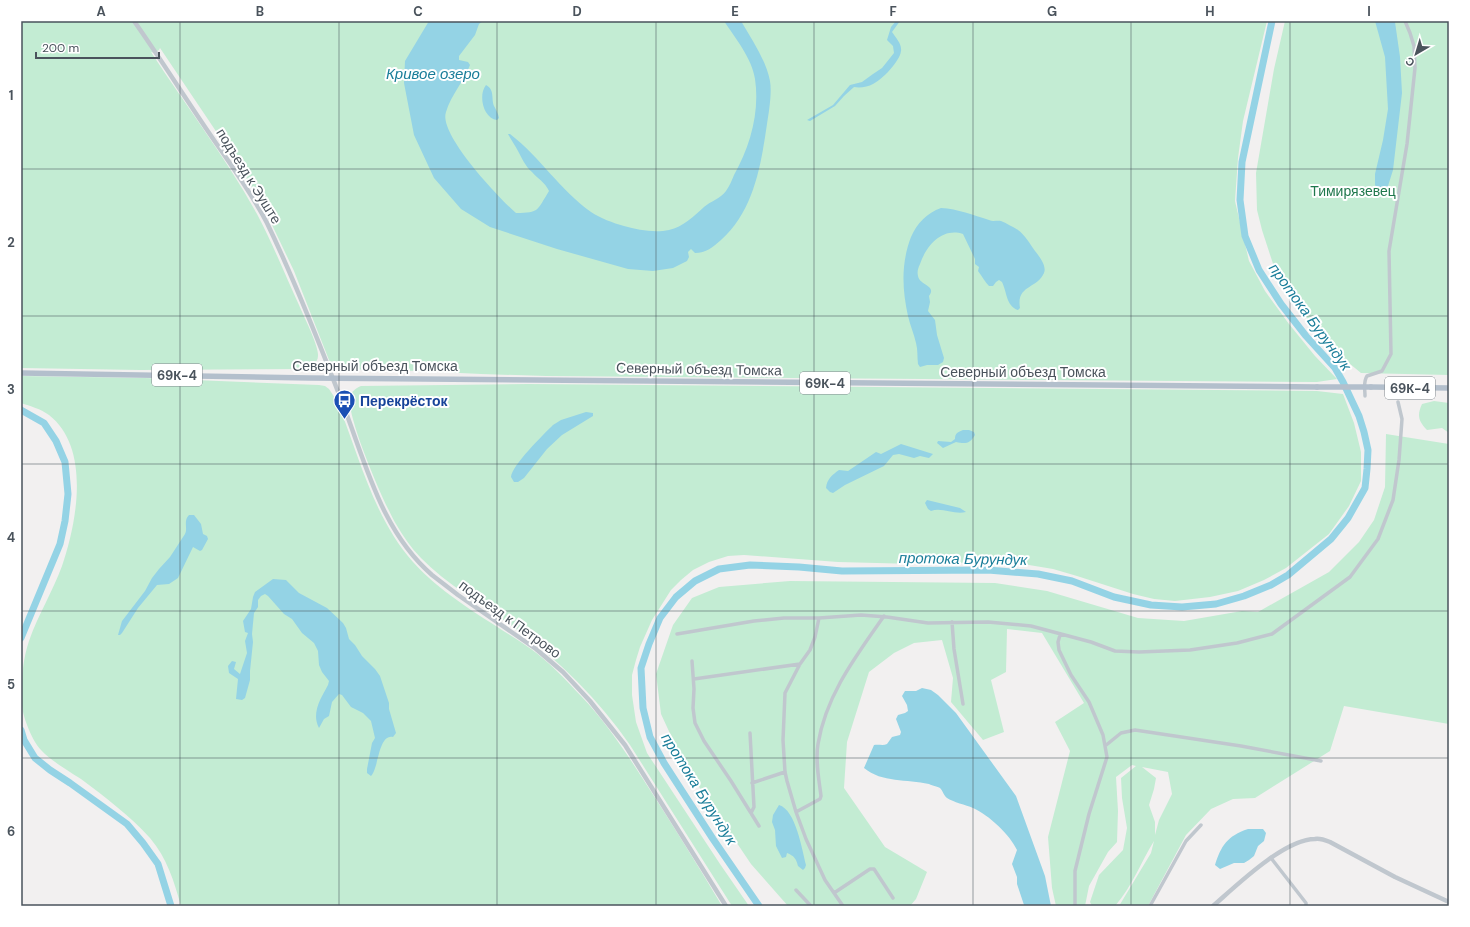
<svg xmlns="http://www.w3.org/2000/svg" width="1470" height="927" viewBox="0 0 1470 927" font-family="'DM Sans',sans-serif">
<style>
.green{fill:#c3ecd3;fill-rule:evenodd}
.water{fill:#94d3e5}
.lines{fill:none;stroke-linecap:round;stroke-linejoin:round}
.river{stroke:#94d3e5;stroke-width:7}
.minor{stroke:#c0c7ce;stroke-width:3.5}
.tertiary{stroke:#c0c7ce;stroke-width:4.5}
.primary{stroke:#b3bfcc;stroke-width:5.5}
.primary-bridge{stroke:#b3bfcc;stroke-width:5.5}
.grid{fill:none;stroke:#4a535c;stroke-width:1;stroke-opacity:0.55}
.labels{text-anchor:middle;stroke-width:4;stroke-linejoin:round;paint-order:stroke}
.shield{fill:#fff;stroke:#80878d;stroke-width:1}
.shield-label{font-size:13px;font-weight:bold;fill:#4a535c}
.street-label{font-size:14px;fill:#4a535c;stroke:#fff}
.park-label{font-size:14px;fill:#20784d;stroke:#fff}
.transit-label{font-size:14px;font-weight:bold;fill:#164399;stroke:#fff;text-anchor:start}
.water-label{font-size:15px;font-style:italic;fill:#197d99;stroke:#fff}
.neatline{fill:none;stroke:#4a535c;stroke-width:1.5}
.grid-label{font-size:13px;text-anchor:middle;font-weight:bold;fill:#4a535c}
</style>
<rect width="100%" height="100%" fill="#f2f0f0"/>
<path class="green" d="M21,21H1267L1243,121L1238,158L1235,201L1249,261L1265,291L1289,324L1315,356L1337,379L1317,382L546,376L481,374L419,371L339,369L334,367L329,360L294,271L263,206L238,164L160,48L159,50L154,53L151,52C186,106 226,158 257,214C273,244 285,275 299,305C303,315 319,346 318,356C318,363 310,368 304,369L140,370L21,368Z
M1285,21H1449V375L1361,373L1338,354L1306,317L1276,273L1262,230L1257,210L1256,173L1274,69Z
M21,376L145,378L319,385L325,386L329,389L337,401C359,455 373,517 413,562C444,597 492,622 531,649C549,662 565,679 581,696C604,720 623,748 641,776C669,819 696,862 722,906H181C174,881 167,858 150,838C129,815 105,797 81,779C70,772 50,760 41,750C33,742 23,718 22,706C21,684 22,662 29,641C38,615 53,591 62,566C77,522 91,448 49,415C41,409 30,406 21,403Z
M528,384L1317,391L1343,394L1354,423L1361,452V481L1349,506L1329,534L1286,568L1264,580L1238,591L1210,597L1175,601L1154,599L1133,594L1077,576L1053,569L1023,564L997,562L916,564L838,562L744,555L728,556L709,562L693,570L681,580L671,590L652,620L640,647L636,660L632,675V695L636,722L647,753L720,864L749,906H732L630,745C598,699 560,661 515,628C485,606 447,585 421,558C411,548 403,536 396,524C385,506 345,414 350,396C352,391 356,388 361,386Z
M1434,401L1449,403V433L1442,428L1427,430C1418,421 1417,415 1422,404Z
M1386,434L1449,444V724L1344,706L1330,751L1255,798L1233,799L1211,809L1186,835L1148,906H1119L1151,853L1154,841C1141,862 1132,887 1115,906H1092L1090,902L1099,875L1123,850L1127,828L1122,798L1121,778L1136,766L1132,765L1116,777L1118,811L1117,842L1108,852L1089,886L1085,906H1056L1052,888L1048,837L1070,751L1055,722L1084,703L1042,633L1007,629L1006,672L991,680L1004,732L983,740L951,702L953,678L942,640L914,643L894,653L869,672L847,742L844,788L885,847L927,872L916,899L910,906H788L751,864L685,766L661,714L656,674L673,625L692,598L719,587L790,581L995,583L1047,591L1138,618L1184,621L1242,611L1258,612L1329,572L1359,542L1374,520L1385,487ZM1142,767L1168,772L1172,794L1159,820L1155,835V822L1149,805L1154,789L1156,778Z"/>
<path class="water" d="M429,21H483L479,24L475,35L459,56V60L468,62L470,65C464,81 451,95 446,112C438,134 499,198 516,213C540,213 537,210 549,191C545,182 538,179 532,172C525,166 522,158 518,151C515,145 511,140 508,134H510C540,157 560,190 591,212C600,218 613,223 624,226C638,230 655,233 669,230C683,227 694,216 704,207C711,201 720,199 726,191C729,187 732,180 734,175C750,147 760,112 755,79C752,58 735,38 724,21H741C752,40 766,60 770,81C772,93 769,112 767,124C761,165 754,211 721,240C713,247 706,253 695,253L691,249L688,252L689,257L687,261L673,268L653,271L628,269L557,249L490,227L461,209L434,178L414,135L404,83L405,61Z
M896,21H900L892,32C896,38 902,44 901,51C900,61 882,80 873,84C868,87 860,88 854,87L844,96L835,106L810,121L807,120L833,105L850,85L862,82L873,74L882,68L894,53L893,46L887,40L891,27Z
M1375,21H1394L1395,22L1400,57L1402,93L1393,170L1388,186L1385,191H1380L1375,185V174L1383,140L1388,109L1385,57Z
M486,85C495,90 491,98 494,106C496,110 498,113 499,118L497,120C483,118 478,95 486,85Z
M941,208C958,209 973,215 989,220C993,222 997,220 1001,221C1006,223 1013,227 1018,230C1025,235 1030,244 1035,251C1039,256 1047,266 1044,273C1037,289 1016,285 1020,308L1018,310C1006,306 1007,292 1002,282L999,280L996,282L993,286H989C985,282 982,276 978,271L979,267L975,264V259L963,234C942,227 926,246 920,264C918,268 917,272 918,276C920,286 937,285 929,296L930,302L928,311L935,320L937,335L944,358L943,362L938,365H927L920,367L918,364C917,357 918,350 916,343C914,334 910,325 908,316C902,289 901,263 911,237C917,223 927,213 941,208Z
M586,412L593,413V416L562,435L547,449L524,478L518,482H514L511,477C512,465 544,434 553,425L561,420Z
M963,430H969L974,432L975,435C970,444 965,444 956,442L943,448L937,443L938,441L951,442L955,439C955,433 958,432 963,430Z
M901,444L933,454L929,458L920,456L914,458L899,454L893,455L884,466L845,485L833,493L830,492L826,488C827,479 832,475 839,470L848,471L876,452L881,454Z
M927,500L960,508L966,512C954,515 942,507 931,511L928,509L925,503Z
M189,515H194L201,524L203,534L207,536L208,539L202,550L200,551L193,547L178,578L169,584L157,585L138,608L122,633L120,635H118L122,621L145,591L152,578L159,569L170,557L185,534C188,528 183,521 189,515Z
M273,579L286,580L299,593L327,608L343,623L346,628L349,639L355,645L362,656L375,669L380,676L389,703V709L396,733L393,737C378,734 379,768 371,776L367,773V769L372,743L375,738L371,721L363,713L351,707L342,695L339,694L332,702L329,716L324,719L319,728C311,713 321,698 328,685L329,681L322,672L319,665L318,651L314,643L302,633L292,619L284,614L268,596L265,594L261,596L258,600V607L254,613L252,634L253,642L250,671V680L245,698L242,700L236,699L238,679L229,673L228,666L232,661L236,662L234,669L240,674L247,653L245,641L248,633L245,632L243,621L251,609L253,597L255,592Z
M922,688L931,690L938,695L956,713L1016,796L1045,876L1051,906H1026L1024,905L1017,884V877L1012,864L1017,850C1010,835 989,815 973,808C966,805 953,802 947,798C944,796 943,791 940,788C938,787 931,785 929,784C907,779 882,783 864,768L874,745C879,744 883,746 887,744L892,737L900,735L901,732L896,719L898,715L905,713L908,711L907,705L902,696L905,691H916Z
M779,805C796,810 802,850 806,865L805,868L803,870L798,866C796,858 794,856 787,853L786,857L782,858L776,846L775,830L772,822L773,815Z
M1248,829H1263L1266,833L1264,841L1258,846L1254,856L1249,860L1244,863H1234L1220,869L1215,865C1221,846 1227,836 1248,829Z"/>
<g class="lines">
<path class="river" d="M21,410L44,423L56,441L65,462L68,494L65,521L60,544L21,638
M21,730L24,740L35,758L50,770L70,783L127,824L143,843L158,864L171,906
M759,906L713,839L664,763L650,737L643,708L641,668L649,644L660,618L676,597L695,581L719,569L750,565L799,567L842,571L988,570L1038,574L1072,581L1114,597L1151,605L1182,607L1216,604L1244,596L1271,585L1288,575L1331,539L1348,518L1365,488L1367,469L1368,450L1364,432L1359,416L1343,382L1335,368L1306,336L1281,304L1259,270L1245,236L1240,200L1242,162L1272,21"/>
<path class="minor" d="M1365,396C1365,389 1363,382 1367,376L1382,371L1391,354L1389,251L1407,144L1415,68L1414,46L1410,33L1405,21
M819,618L815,637L810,650L800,664L785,693L783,740L785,772L787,781L796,812L806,839L825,880L843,906
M952,622L954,649L963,704
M677,634L754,621L784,618H819L861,615L887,617L928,623L988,622L1031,626L1091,642L1115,651L1139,652L1190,650L1237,643L1272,634L1350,577L1378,539L1393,500L1399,460L1402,419L1398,402
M1060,635L1058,642L1059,650L1071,675L1089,702L1103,735L1107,757L1089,814L1075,871V906
M692,661L694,689L693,708L695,723L704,741L731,781L759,826
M694,679L800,664
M750,733L754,807L751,813
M1105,746L1121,733L1135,730L1241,746L1321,761
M752,783L785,772
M796,812L820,799L821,796C819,779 815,761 818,744C826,695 856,656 884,616
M1271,858L1306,903V906
M796,890L811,906
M834,893L870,869H874L893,898
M1150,906L1186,841L1201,825"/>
<path class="tertiary" d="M134,21C158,55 180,90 203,124C225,157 249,188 267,223C295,281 319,342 342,402C366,463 381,531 432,575L458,595L536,649L563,672L590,701L625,745L726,906
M1213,906C1236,886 1284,839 1315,839C1320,838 1325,840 1330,842L1395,877L1449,902"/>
<path class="primary" d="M21,373L309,378L1317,387
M1371,387L1449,388"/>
<path class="primary-bridge" d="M1317,387H1371"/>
</g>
<path class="grid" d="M180,21V906M339,21V906M497,21V906M656,21V906M814,21V906M973,21V906M1131,21V906M1290,21V906M21,169H1449M21,316H1449M21,464H1449M21,611H1449M21,758H1449"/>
<defs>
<symbol id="bus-pin" viewBox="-11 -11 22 30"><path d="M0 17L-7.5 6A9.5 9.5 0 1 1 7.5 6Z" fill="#1a4fb4" stroke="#fff"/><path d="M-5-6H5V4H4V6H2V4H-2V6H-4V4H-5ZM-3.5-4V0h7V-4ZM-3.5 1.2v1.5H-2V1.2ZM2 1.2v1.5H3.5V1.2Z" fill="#fff"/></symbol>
</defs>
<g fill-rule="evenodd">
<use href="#bus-pin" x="332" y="388" width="25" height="34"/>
</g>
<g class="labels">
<g class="shield">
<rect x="152" y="364" width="50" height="22" rx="3"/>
<rect x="800" y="372" width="50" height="22" rx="3"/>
<rect x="1385" y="377" width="50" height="22" rx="3"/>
</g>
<g class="shield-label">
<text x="177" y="380">69К-4</text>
<text x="825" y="388">69К-4</text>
<text x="1410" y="393">69К-4</text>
</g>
<g class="street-label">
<text transform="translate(249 176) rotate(58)" y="5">подъезд к Эуште</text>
<text x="375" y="371">Северный объезд Томска</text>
<text transform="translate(699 369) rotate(1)" y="5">Северный объезд Томска</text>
<text x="1023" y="377">Северный объезд Томска</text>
<text transform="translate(510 619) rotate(36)" y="5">подъезд к Петрово</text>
</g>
<g class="park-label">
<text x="1353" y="196">Тимирязевец</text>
</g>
<g class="transit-label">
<text x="360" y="406">Перекрёсток</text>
</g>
<g class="water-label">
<text x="433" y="79">Кривое озеро</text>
<text transform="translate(1310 317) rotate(54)" y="5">протока Бурундук</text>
<text transform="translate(963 559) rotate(1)" y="5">протока Бурундук</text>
<text transform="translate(699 789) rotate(58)" y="5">протока Бурундук</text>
</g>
</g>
<rect width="1470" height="927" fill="none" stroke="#ffffff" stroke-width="44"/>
<g transform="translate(1416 54) rotate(218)" stroke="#ffffff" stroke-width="3" paint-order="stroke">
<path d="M0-3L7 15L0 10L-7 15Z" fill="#4a535c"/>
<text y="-6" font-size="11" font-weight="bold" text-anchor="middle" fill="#4a535c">С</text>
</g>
<path d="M36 52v6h123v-6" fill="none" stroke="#4a535c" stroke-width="2"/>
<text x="42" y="52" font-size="12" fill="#4a535c" stroke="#ffffff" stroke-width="3" paint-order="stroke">200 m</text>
<rect x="22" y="22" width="1426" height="883" class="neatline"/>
<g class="grid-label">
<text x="101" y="16">A</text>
<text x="260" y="16">B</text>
<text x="418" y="16">C</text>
<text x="577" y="16">D</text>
<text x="735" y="16">E</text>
<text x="893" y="16">F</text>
<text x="1052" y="16">G</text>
<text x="1210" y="16">H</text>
<text x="1369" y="16">I</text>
<text x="11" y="100">1</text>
<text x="11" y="247">2</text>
<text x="11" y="394">3</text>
<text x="11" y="542">4</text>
<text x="11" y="689">5</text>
<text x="11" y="836">6</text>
</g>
</svg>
